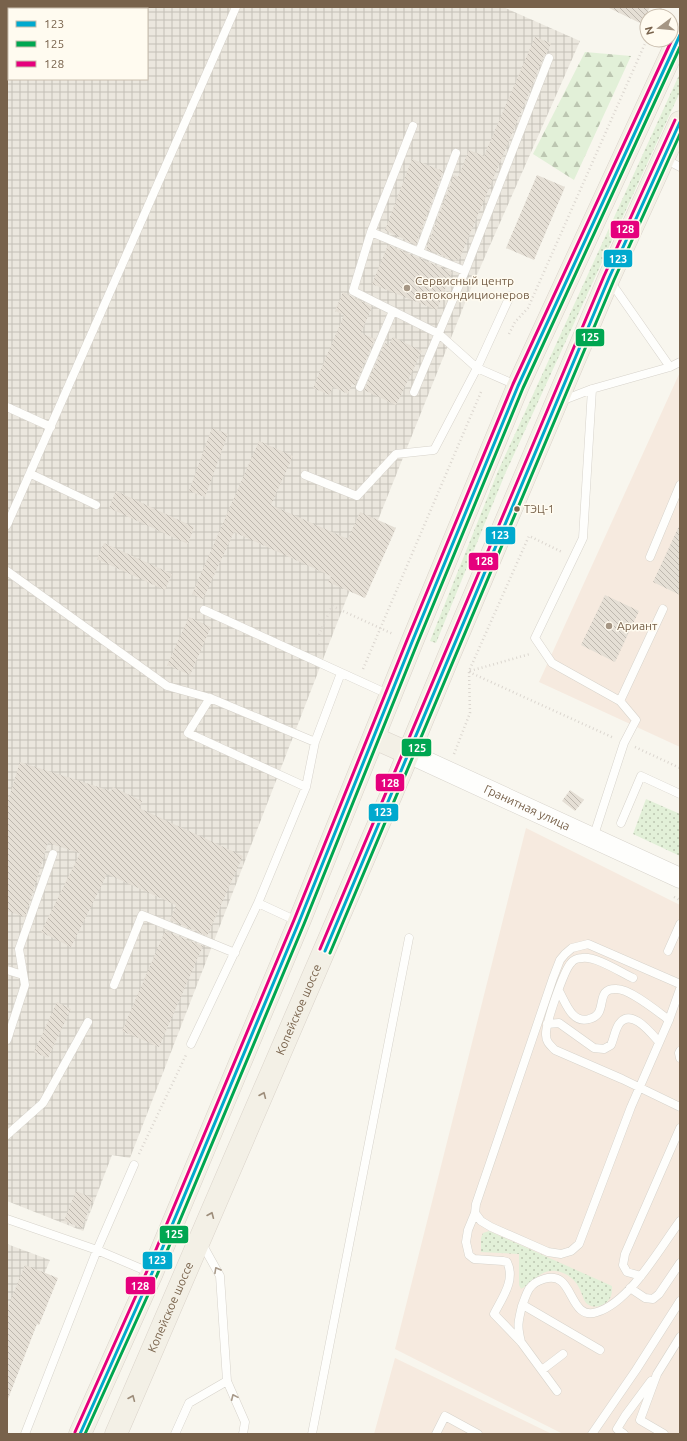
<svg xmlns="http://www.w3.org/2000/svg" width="687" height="1441" viewBox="0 0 687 1441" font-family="Ubuntu,sans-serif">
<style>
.commercial{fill:#f6eadf}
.industrial{fill:url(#industrial-grid);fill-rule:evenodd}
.grass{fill:url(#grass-dots)}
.forest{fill:url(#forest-firs)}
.building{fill:url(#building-back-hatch)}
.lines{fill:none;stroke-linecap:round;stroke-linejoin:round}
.service-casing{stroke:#d7d3cb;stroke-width:9}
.tertiary-casing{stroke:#d7d3cb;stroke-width:21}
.primary-casing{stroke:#dad3ca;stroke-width:23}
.path{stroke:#dbd6cf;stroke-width:2.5;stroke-dasharray:1 3;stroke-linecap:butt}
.service{stroke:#fefefc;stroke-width:8}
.tertiary{stroke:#fefefc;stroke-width:20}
.primary{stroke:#f3f0e6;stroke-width:22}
.bus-1-casing{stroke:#fffbf0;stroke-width:6}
.bus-2-casing{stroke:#fffbf0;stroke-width:6}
.bus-3-casing{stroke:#fffbf0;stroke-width:6}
.bus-1{stroke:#00a9ce;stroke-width:3}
.bus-2{stroke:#00a651;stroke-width:3}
.bus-3{stroke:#e5007d;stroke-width:3}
.oneway{stroke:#9d8d7a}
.oneway2{stroke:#a79989}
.poi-dot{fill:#a59684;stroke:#fffbf0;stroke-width:1.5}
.bus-dot{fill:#78624b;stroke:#fffbf0;stroke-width:1.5}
.labels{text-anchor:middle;stroke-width:3;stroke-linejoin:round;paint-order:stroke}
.bus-label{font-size:11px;fill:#78624b;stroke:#fffbf0;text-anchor:start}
.poi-label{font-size:12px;fill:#78624b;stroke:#fffbf0;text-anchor:start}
.street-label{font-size:12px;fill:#78624b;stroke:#fffbf0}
.line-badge{stroke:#fffbf0;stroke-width:1.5}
.badge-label{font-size:11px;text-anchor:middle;font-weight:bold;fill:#fff}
</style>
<defs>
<pattern id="industrial-grid" width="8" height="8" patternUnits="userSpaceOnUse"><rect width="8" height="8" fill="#ebe7de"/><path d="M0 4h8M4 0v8" fill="none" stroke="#c3bfb6"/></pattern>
<pattern id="grass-dots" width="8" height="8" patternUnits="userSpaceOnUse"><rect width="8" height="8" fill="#e2f0d8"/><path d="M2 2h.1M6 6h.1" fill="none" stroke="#bcc6b1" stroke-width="1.8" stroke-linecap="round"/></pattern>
<pattern id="forest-firs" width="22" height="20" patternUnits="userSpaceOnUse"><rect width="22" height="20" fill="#e2f0d8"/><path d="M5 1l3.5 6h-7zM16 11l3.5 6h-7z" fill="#bcc6b1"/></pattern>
<pattern id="building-back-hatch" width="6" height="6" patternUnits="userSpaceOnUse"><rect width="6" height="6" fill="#e5dfd5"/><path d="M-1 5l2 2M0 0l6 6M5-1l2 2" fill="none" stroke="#beb8af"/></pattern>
</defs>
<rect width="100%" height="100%" fill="#f8f6ee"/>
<path class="commercial" d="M680,372V747L539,682Z
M526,828L680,905V1434H563L395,1349Z
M395,1358L552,1434H374Z"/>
<path class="industrial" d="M7,7H503L580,41L469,293L346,600L130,1158L112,1155L83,1231L7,1201ZM9,9H147V79H9Z
M7,1244L50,1260L7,1362Z"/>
<path class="grass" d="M680,73V92L505,474L436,643L430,641L498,471Z
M646,799L680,814V856L633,834Z
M489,1231L612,1286C612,1290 612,1295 610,1298C606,1305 596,1309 589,1305C584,1303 583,1296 581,1292C577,1281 568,1273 556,1271C540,1269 534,1283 521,1289L519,1285V1254L481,1252V1238L483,1233Z"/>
<path class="forest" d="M585,52L631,56L574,180L533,154Z"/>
<path class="building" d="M607,7H650L642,24Z
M535,37L551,43L547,53L544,56L524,105L459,260L457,259L456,261L426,249L454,175L458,177L469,150L484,156Z
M412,159L443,171L416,245L385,230Z
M537,175L565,187L534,260L506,248Z
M388,245L452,272L437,310L372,284Z
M343,292L372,307L361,333L375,339L355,385L352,384L348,394L333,387L330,395L313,388L344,315L335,311Z
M393,337L422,351L396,405L364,390L385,343L389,345Z
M212,428L228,434L205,497L189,491Z
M259,441L293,456L271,505L348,539L360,512L396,528L365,598L328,582L331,576L234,532L203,599L192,594Z
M116,491L194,527L188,544L109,508Z
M680,524V595L653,582Z
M104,543L172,574L165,590L97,559Z
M605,595L639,611L615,662L581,645Z
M189,617L211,627L190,675L167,665Z
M20,762L111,791L113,787L142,801L139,808L243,856L207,936L170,920L176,905L107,874L71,947L41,932L80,853L48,843L25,917L7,911V804Z
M570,790L584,800L575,811L562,801Z
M165,931L203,946L159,1047L122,1031Z
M57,1002L71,1009L48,1058L34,1052Z
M76,1191L93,1198L82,1228L64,1221Z
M25,1265L58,1278L39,1325L37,1324L8,1399H7V1309Z"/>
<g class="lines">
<defs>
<path id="service" d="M413,126L371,232L353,291L439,334L477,368L518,386
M665,159L680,167
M371,232L465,271
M419,252L456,153
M610,281L670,367
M360,387L393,311
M592,389L583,538L535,638L552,663L620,701L636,720L624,743L593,838
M414,392L465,271L549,58
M561,401L592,389L670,367L680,362
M7,407L51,427
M31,474L96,505
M305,475L357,496L396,454L434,450L477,368L510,296
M7,525L236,7
M650,557L680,485
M7,571L167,686L210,698L315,742
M204,610L390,695
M210,698L188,733L306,787
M620,701L663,609
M621,823L641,776L680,794
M258,903L299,922
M668,951L680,924
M7,970L23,975
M633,978C620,972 596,956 582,958C578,958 573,960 571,963C564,970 545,1025 546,1035C546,1042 550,1045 555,1050L622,1079L680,1107
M680,984L588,944L572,948L565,954L560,960L553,978L476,1204L475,1213L481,1221L491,1227L548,1252L561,1254L571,1251L579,1244L631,1107L669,1020L680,989
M114,985L142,915L235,953
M559,991C566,1003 572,1024 589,1019C593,1018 597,1016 599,1012C604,1002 599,988 617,989C630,989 658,1012 669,1020
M547,1024L559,1023L594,1048L604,1049L611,1045C614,1038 615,1030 619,1024C631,1007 651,1033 659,1042
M7,1040L25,985L19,949L53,854
M191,1044L258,903L306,787L315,742L341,673
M680,1051L679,1053L680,1058
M7,1135L43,1103L88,1022
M475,1213L468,1230L466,1242L469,1255L474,1259L503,1261L507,1262C516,1280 502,1298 494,1314L521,1342L557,1391
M7,1219L97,1250L151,1273
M201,1242L220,1276L227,1381L245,1422L243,1434
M641,1276L627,1272L623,1265L625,1254L680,1128
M630,1288L645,1298L653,1299L659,1294L680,1263
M523,1305L600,1350
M521,1342C517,1326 518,1322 522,1306C524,1301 526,1294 529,1289C535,1280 552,1274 561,1281C573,1290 575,1320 597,1312C630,1302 660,1248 680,1221
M542,1370L563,1354
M25,1434L97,1250L134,1165
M175,1434L189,1403L227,1381
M312,1434L409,938
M436,1434L445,1416L478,1434
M592,1434L636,1370L680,1301
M624,1434L617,1429L625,1416L651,1381
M664,1434L640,1420L657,1374L680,1337"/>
<g id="tertiary">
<path id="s1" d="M408,753L680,878"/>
</g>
<g id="primary">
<path d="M374,738L408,753"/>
<path d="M80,1434L152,1273L299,922L412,642L518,386L680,35"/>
<path id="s2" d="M116,1434L392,793L448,658L609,278L680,122"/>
</g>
</defs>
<use href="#service" class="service-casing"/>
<use href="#tertiary" class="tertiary-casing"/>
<use href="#primary" class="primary-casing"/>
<path class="path" d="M657,16L661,7
M509,334L515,322L528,308L647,39
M319,635L332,606L393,634
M363,669L481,392
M470,671L530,654
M469,672L614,738
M635,747L680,768
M454,754L470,713L469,671L529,536L562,552
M674,897L680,900
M139,1154L186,1055"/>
<use href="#service" class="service"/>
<use href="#tertiary" class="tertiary"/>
<use href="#primary" class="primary"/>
<defs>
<path id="bus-1" d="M325,951L609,278L680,122
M80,1434L152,1273L299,922L412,642L518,386L680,35"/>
<path id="bus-2" d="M330,953L614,280L680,134
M85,1434L157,1275L304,924L417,644L523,388L680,47"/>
<path id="bus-3" d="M320,949L604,276L675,120
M75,1432L147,1271L294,920L407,640L513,384L675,33"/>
</defs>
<use href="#bus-1" class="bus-1-casing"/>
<use href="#bus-2" class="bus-2-casing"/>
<use href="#bus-3" class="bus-3-casing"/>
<use href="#bus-1" class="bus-1"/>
<use href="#bus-2" class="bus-2"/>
<use href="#bus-3" class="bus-3"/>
</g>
<defs><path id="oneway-chevron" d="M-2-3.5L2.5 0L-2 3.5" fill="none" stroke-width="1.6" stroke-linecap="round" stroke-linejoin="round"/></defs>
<g class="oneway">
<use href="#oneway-chevron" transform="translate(263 1095) rotate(-67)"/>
<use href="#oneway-chevron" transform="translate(211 1215) rotate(-67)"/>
<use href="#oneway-chevron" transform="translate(132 1398) rotate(-67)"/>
</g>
<g class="oneway2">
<use href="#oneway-chevron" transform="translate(217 1270) rotate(-119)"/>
<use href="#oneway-chevron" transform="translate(234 1397) rotate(-114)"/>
</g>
<g class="poi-dot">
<circle cx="407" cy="288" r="4"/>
<circle cx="609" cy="626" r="4"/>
</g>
<circle class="bus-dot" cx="517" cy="509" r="3.5"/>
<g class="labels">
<g class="bus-label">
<text x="524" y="513">ТЭЦ-1</text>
</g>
<g class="poi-label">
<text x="415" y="285">Сервисный центр<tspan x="415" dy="14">автокондиционеров</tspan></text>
<text x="617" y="630">Ариант</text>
</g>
<g class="street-label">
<text dy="4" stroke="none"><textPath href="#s1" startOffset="131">Гранитная улица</textPath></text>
<text dy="4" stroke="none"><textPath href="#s2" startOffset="462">Копейское шоссе</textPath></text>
<text dy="4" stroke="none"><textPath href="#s2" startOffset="138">Копейское шоссе</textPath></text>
</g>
</g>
<g class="line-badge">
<rect x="610" y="220" width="30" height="19" rx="4" fill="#e5007d"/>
<rect x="603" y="249" width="30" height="19" rx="4" fill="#00a9ce"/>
<rect x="575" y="328" width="30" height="19" rx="4" fill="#00a651"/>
<rect x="485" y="526" width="31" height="19" rx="4" fill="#00a9ce"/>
<rect x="468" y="552" width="31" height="19" rx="4" fill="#e5007d"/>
<rect x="401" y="738" width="31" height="19" rx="4" fill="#00a651"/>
<rect x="375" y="773" width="30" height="19" rx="4" fill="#e5007d"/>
<rect x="368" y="803" width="31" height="19" rx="4" fill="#00a9ce"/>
<rect x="159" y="1225" width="30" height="19" rx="4" fill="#00a651"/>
<rect x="142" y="1251" width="31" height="19" rx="4" fill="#00a9ce"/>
<rect x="125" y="1276" width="31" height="19" rx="4" fill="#e5007d"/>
</g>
<g class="badge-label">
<text x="625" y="233">128</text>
<text x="618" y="263">123</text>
<text x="590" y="341">125</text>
<text x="500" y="539">123</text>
<text x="484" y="565">128</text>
<text x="417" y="752">125</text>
<text x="390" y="787">128</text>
<text x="383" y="816">123</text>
<text x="174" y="1238">125</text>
<text x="157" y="1264">123</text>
<text x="140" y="1290">128</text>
</g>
<rect width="687" height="1441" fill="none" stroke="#78624b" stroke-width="16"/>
<rect x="8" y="8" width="140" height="72" fill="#fffbf0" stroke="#c9beae"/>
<rect x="16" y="21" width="20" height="6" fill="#00a9ce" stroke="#c9beae"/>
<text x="44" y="28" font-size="12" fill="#78624b">123</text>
<rect x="16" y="41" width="20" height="6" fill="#00a651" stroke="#c9beae"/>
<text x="44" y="48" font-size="12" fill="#78624b">125</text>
<rect x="16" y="61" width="20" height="6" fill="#e5007d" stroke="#c9beae"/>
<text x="44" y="68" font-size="12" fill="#78624b">128</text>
<g transform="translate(659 28) rotate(254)"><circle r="19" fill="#fffbf0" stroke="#c9beae"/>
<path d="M0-3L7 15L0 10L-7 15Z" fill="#a59684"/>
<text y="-6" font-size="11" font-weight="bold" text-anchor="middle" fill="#78624b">N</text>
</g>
</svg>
